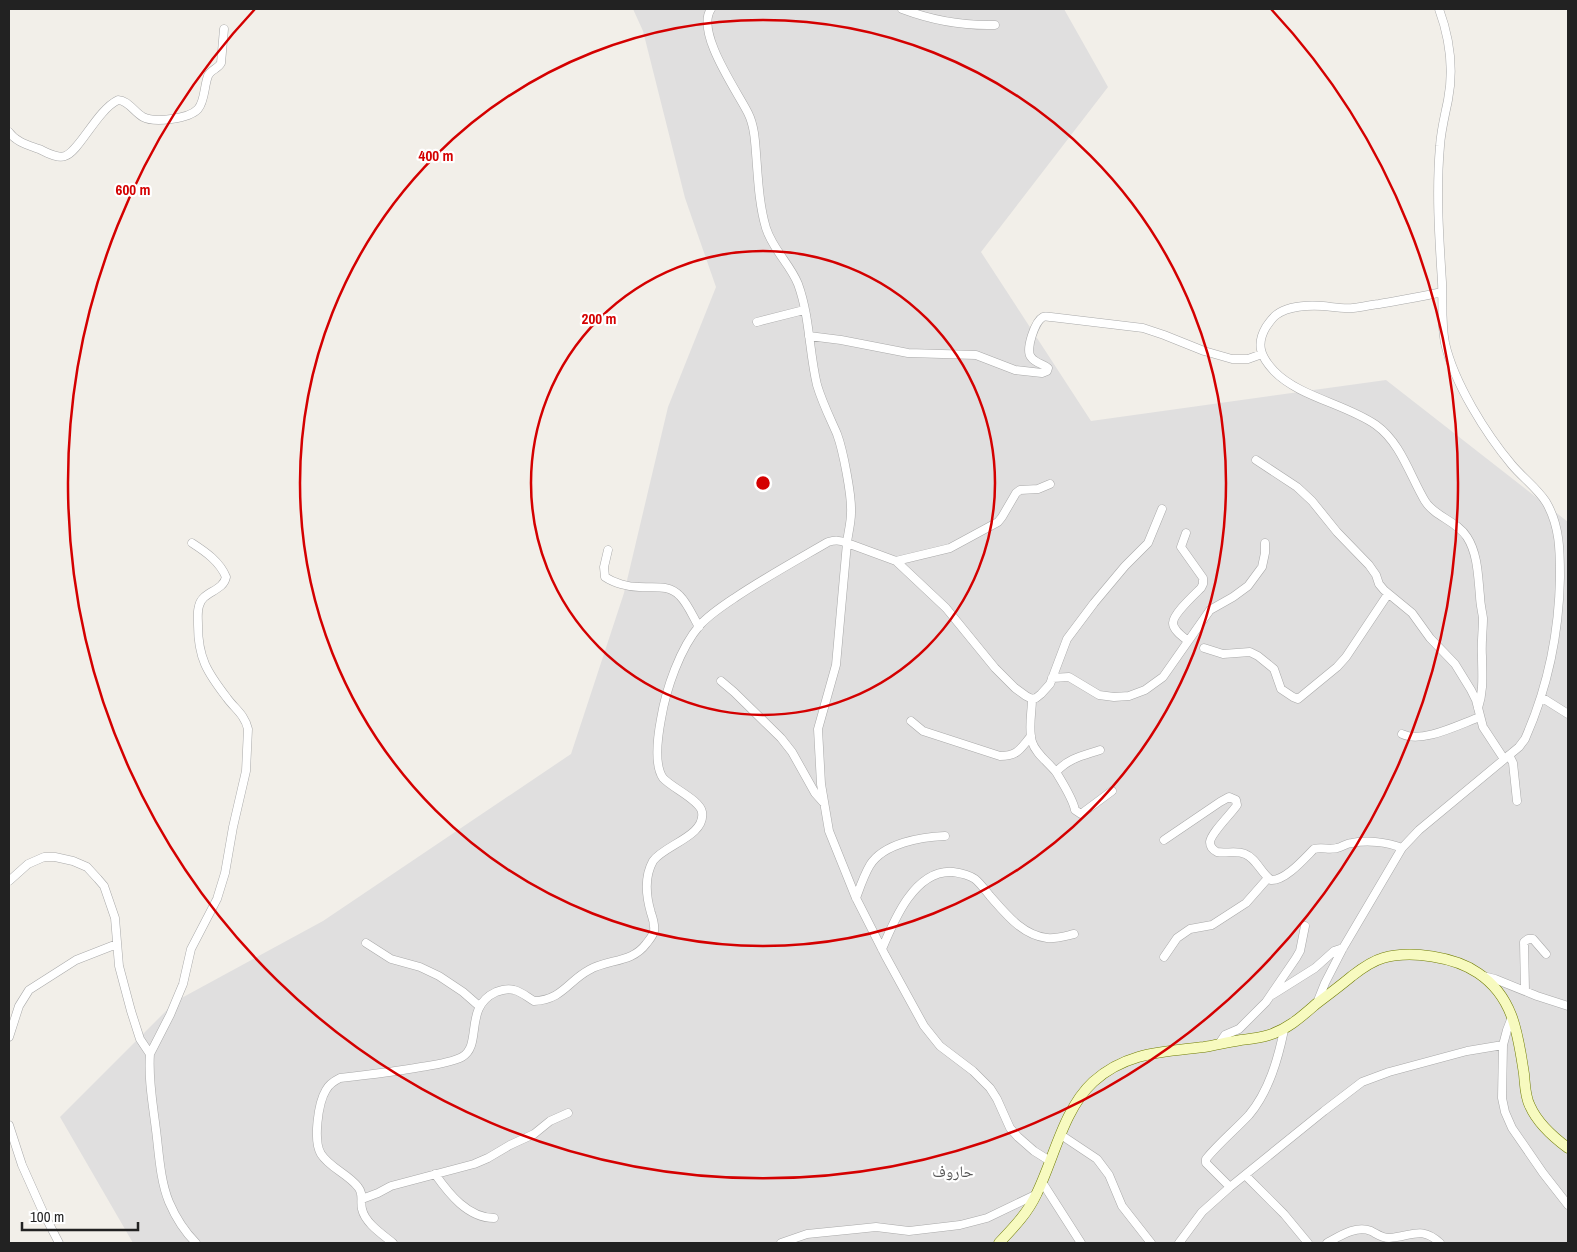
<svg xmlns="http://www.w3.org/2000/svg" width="1577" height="1252" viewBox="0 0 1577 1252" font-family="'Archivo Narrow','Noto Naskh Arabic',sans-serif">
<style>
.residential{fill:#e0dfdf}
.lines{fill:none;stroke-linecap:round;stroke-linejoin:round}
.street-casing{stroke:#a9a9a9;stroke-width:9}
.secondary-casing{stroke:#707d05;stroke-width:11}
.street{stroke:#fff;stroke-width:8}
.secondary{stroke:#f7fabf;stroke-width:10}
.ring{fill:none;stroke:#d40000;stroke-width:2.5}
.labels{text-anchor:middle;stroke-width:4.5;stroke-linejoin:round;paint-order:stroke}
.quarter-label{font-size:16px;fill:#555;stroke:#fff}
.centre{fill:#d40000;stroke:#fff;stroke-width:2.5}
.ring-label{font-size:15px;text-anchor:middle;font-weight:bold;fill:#d40000;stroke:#fff;stroke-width:4.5;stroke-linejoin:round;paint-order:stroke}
</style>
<rect width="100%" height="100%" fill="#f2efe9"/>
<path class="residential" d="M633,9H1064L1108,87L981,252L1091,421L1386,380L1568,522V1243H133L60,1117L176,1001L323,921L571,754L624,593L668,407L716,287L685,198L643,31Z"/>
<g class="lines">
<defs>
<path id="street" d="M711,9C695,32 737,91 748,113C754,125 755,139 756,153C758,178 759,205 766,228C773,250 790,264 798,284C810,317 809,352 817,385C822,402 830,418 837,434C843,450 852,496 851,513C851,523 848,533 847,543L896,561L946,608L995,668L1015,688L1026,696L1032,699L1036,698L1041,694L1050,684L1067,639L1094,603L1125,566L1148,543L1162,509
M902,9C934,21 962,26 995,25
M9,132C16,142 28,145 39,149C46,152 57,159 65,156C79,152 97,110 118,100C128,100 134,112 143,117C154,123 189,119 198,109C205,101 204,86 208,76C210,70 218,69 221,63L224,29
M1442,292C1421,297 1400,300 1379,304C1370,305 1362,307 1353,308C1343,309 1333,307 1323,306C1309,305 1288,306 1276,315C1272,318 1269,323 1266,327C1256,344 1260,356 1274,371C1299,397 1346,404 1376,425C1401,443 1410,476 1425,501C1435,517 1457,521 1467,537C1478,554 1478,577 1480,596C1480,603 1482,611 1483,618C1483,631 1481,643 1482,656C1482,674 1484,690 1478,708
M757,322L804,310
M809,336L841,340L908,353L976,355L1015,370L1042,373L1047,371L1048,368C1043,364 1035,363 1031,357C1025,350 1035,321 1043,317C1046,316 1048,317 1051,317L1143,328L1164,335L1204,351L1232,359H1248L1262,354
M1256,460L1297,487L1312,501L1337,532L1369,565L1376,575L1379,584L1384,590L1412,613L1430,638L1455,664L1471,690L1476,700L1483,727L1504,759
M1186,533L1181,547L1203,578V584L1201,588C1194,595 1173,614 1173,623C1173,630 1183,637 1188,641
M608,550L604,567L605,577C614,583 628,587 639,587C654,588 669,584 680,596C688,604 693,617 699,627
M896,561L950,548L998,522L1002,517L1016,493L1020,490L1038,489L1050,484
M1204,648L1223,654L1250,652L1258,656L1274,669L1281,689L1293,697L1298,699L1337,667L1346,657L1388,594
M1052,678L1069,677L1099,695L1114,697L1129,696L1145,690L1163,677L1210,610L1233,597L1248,586L1262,567L1265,553V543
M721,681L734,692L781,738L792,752L815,793L823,802
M1541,697L1568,714
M1032,699C1032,712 1028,728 1032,742C1036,754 1048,762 1056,772C1062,782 1073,799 1075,810L1081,814L1112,791
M911,721L923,731L1000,756C1018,756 1020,749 1031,736
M1402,734C1422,744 1460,724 1480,717
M1509,755L1513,763L1517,801
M1056,772C1069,758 1082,756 1100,750
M1164,840L1220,802L1229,797L1236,800L1237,805C1231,814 1211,833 1210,842C1210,847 1213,850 1217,852C1226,854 1236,850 1245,854C1256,858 1261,873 1271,880C1285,881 1304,859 1314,849C1322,847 1329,850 1337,848C1342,847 1347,843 1352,843C1368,840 1387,842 1402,848
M9,881L28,864L44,857H55L73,861L87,867L98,879L104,886L115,918L119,966L131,1011L140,1039L150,1054C148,1079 153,1105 156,1130C159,1153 160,1180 169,1202C175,1216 185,1232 196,1243
M856,898C860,887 864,875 870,865C884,843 921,837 945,836
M366,943L391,959L420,967L439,976L463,992L479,1006
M882,949C894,920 915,869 953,872C960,873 969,875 975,879C981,884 985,890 990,896C1006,914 1022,935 1047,938C1056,939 1065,936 1074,934
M1164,957L1177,938L1190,929L1212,925L1246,903L1268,878
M1483,976L1495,979L1537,996L1568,1006
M1525,991L1524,942L1528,939H1533L1546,954
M1272,995L1315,968L1334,951L1343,948
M1317,1003L1325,983L1343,948L1402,848L1419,830L1519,747L1525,739C1548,687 1559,634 1560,577C1560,551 1560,526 1546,502C1537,488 1523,478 1512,465C1486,434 1454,383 1445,343C1441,323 1443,302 1442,282C1439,236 1436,191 1440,146C1441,130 1445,115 1448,100C1454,69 1450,39 1439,9
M1512,1017L1507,1030L1503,1045L1502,1098L1505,1112L1512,1128L1543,1173L1568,1205
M9,1037L19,1006L29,990L76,960L117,944
M1219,1044L1225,1035L1239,1029L1266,1002L1296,958L1300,951L1305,926
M150,1054L170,1015L183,984L191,949L217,899L225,873L233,827L246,771L248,729C245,715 235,709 227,698C207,672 198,658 198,625C198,619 197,612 199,606C202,591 223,592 226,577C220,562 206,552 192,543
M9,1125L22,1165L43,1212L59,1243
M1061,1135L1097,1159L1109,1175L1122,1206L1151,1243
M435,1174C449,1194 468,1218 494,1218
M1245,1175L1284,1214L1308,1243
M1042,1182L1081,1243
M1230,1187L1206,1163V1159C1219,1143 1235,1130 1249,1115C1269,1091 1278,1059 1284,1030
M362,1199L378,1193L391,1186L474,1164L488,1158L510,1145L534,1134L550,1121L568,1113
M393,1243C382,1234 365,1223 362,1209C360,1201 364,1194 358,1187C348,1174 330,1168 321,1154C313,1141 318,1103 326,1090C329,1084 334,1081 340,1078C367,1075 394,1072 421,1067C434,1065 450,1063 462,1057C483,1045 463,1007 496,992C501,990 508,988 514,990C522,992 527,997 534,1001C562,1000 568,981 589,970C608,959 632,963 646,944C649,940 653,936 654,931C655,924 653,919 651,913C646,896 644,877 653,861C664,845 706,836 702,812C700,800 672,788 663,778C654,765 658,735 661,719C666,689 680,648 700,625C710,614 724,605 736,597C766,577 797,560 828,542C835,540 839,540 847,543L836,665L818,729L821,784L829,831L856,898L885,955L924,1026L940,1046L973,1071L990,1088L997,1099L1010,1128L1018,1137L1034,1151L1050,1161
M781,1243L807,1234L857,1229L876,1227L909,1231L960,1225L987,1218L1037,1194
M1179,1243L1202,1212L1230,1187L1324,1111L1362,1082L1389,1072L1467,1051L1503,1045
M1327,1243C1340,1236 1356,1225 1371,1231C1377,1234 1382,1238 1389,1238C1411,1237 1421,1225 1440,1243"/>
<path id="secondary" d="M999,1243C1013,1228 1027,1214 1036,1195C1054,1159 1063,1110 1093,1082C1126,1052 1163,1052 1204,1047C1216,1045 1228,1042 1241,1040C1250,1039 1260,1038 1269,1035C1288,1029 1301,1017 1316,1004C1328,995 1340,986 1352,976C1361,969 1372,961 1383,958C1411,950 1455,957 1478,973C1514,997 1518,1035 1524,1074C1525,1084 1525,1097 1530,1106C1538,1124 1553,1137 1568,1148"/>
</defs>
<use href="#street" class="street-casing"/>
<use href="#secondary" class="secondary-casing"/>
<use href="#street" class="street"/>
<use href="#secondary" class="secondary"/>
</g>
<g class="ring">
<circle cx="763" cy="483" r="232"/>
<circle cx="763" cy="483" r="463"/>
<path d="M1271 9A695 695 0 1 1 255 9"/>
</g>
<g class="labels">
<g class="quarter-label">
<text x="953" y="1177">حاروف</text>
</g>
</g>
<circle cx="763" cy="483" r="8" class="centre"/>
<g class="ring-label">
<text x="436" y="161">400 m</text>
<text x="133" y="195">600 m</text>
<text x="599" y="324">200 m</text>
</g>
<rect width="1577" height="1252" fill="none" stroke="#222222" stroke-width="20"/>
<path d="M22 1222v8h116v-8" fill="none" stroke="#222222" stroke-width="2.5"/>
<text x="30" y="1222" font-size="15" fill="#222222" stroke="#ffffff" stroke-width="4" paint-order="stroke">100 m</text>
</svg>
